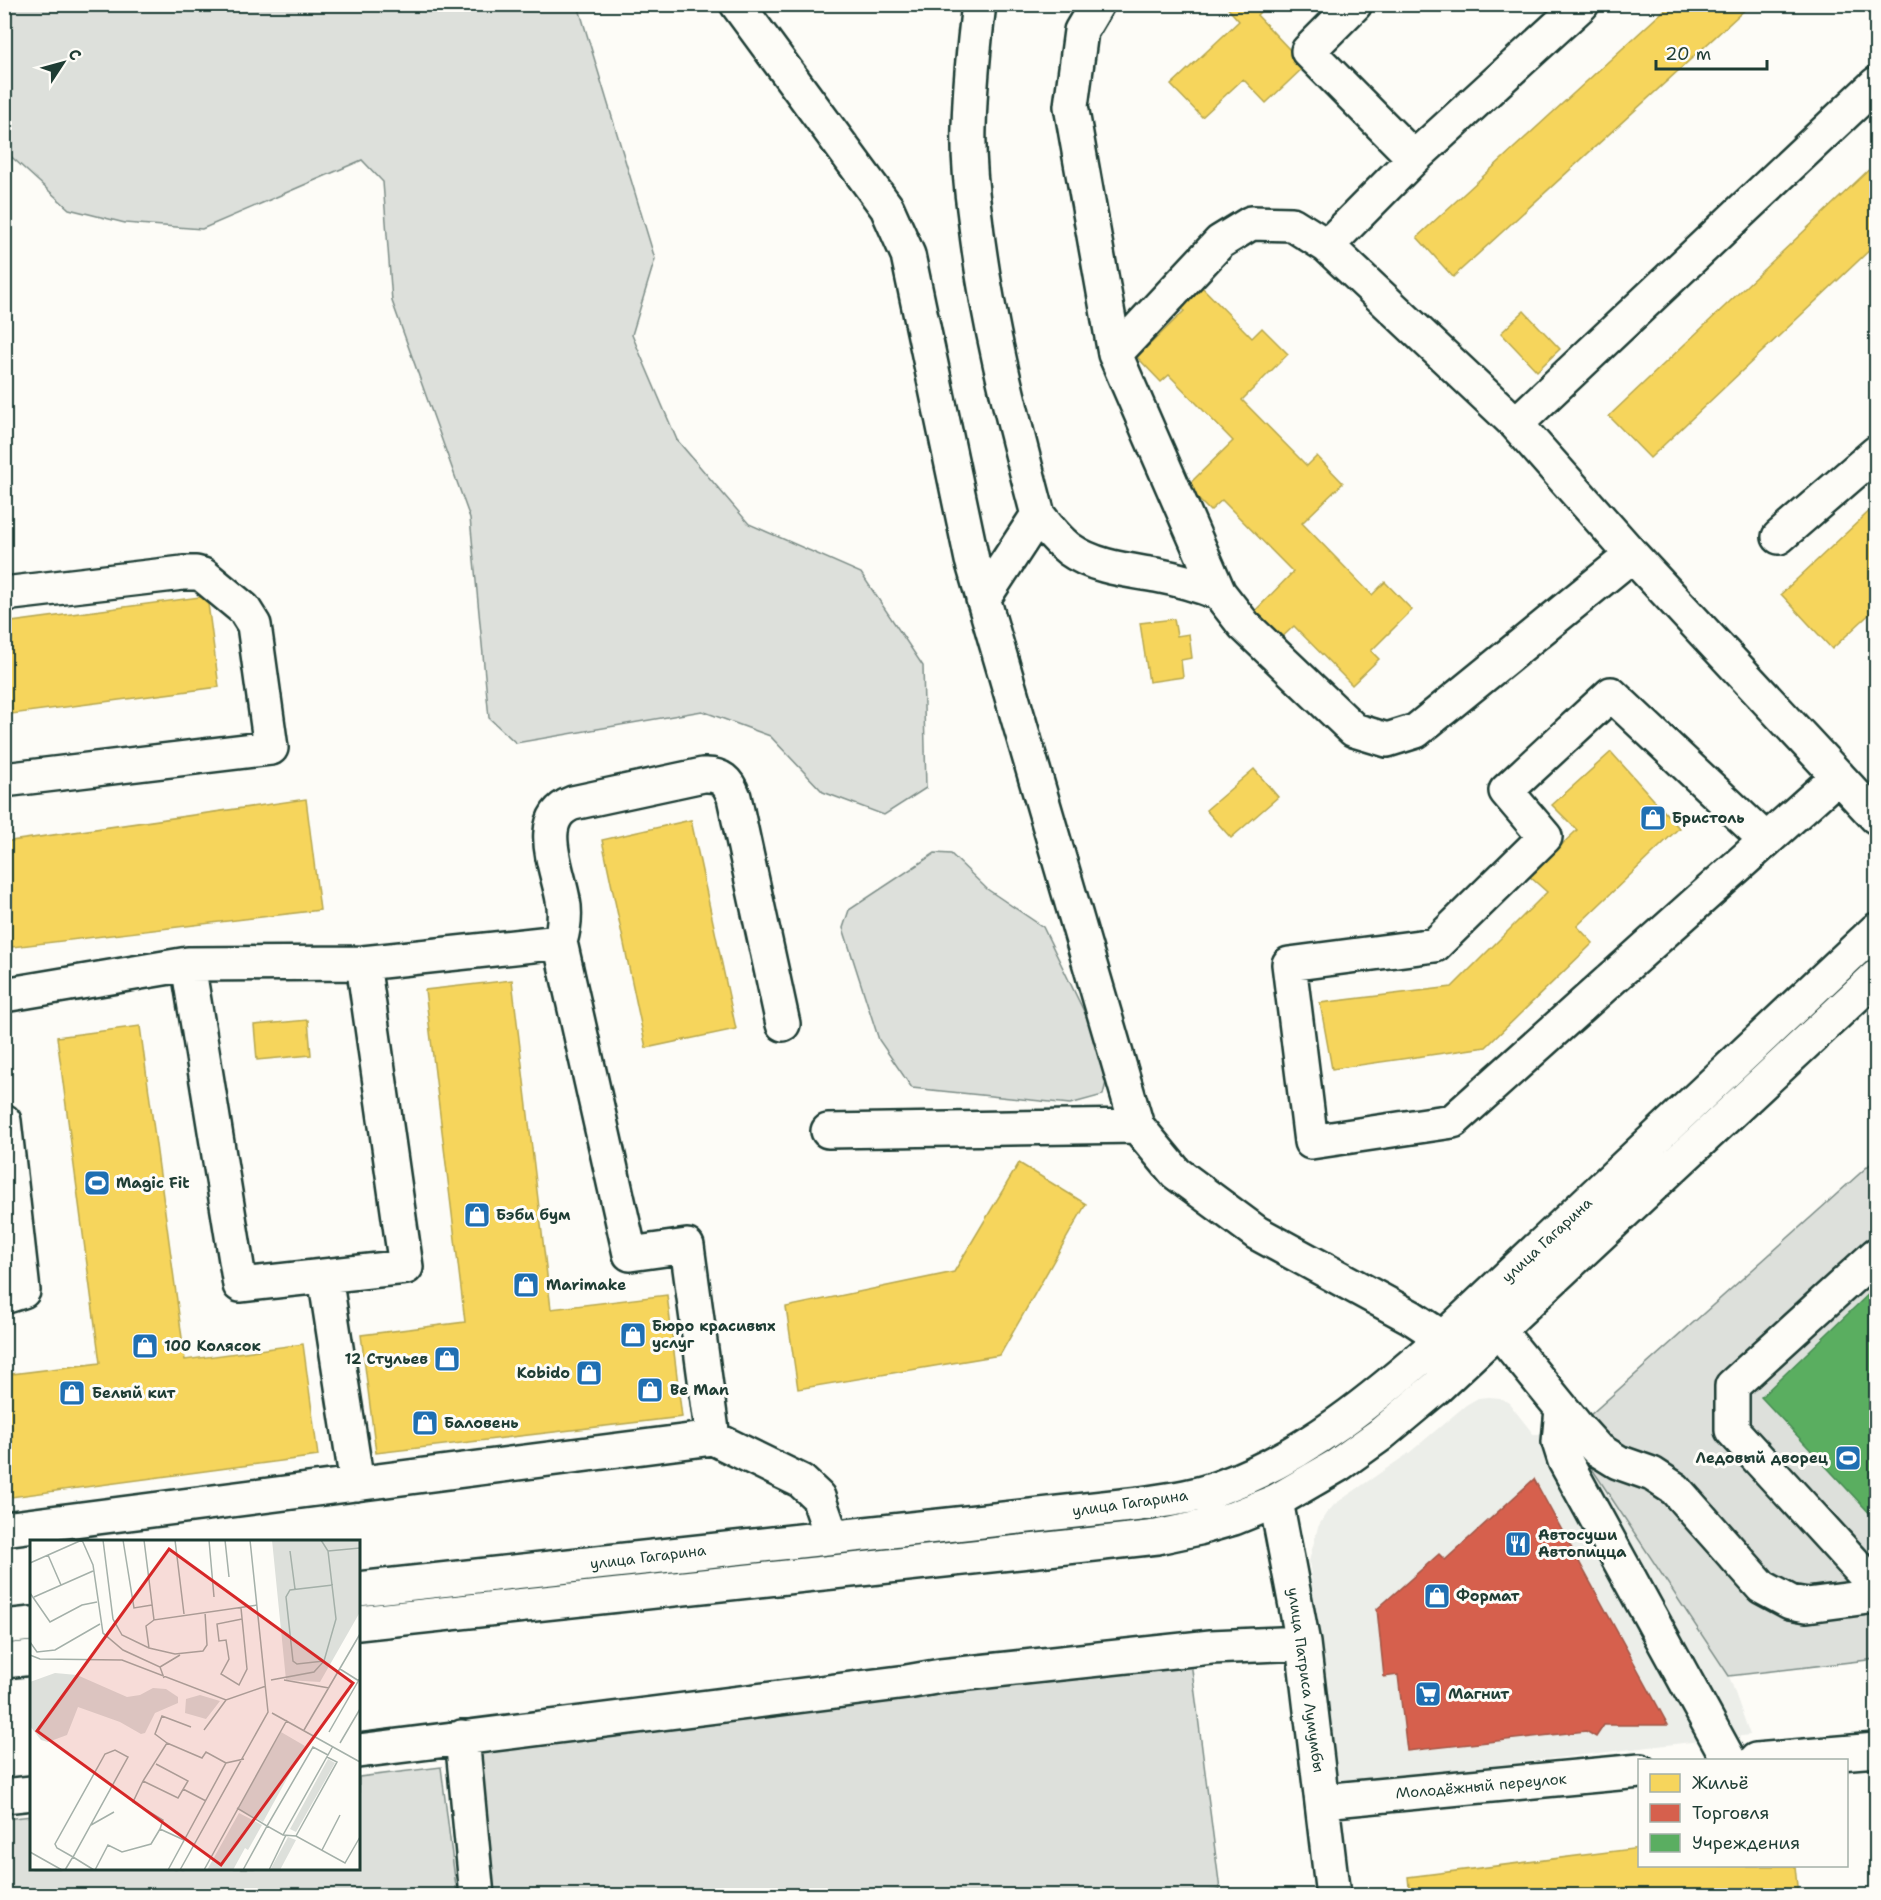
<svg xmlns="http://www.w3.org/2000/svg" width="1881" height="1900" viewBox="0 0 1881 1900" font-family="'Shantell Sans',sans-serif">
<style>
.built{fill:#eceee9}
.green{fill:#dde0db;stroke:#7e8e88;stroke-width:1.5}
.homes{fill:#f6d55c;stroke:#b6a750;stroke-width:1.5}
.shops{fill:#d6604d;stroke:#9f5646;stroke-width:1.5}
.public{fill:#5aae61;stroke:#488c54;stroke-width:1.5}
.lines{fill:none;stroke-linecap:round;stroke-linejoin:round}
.minor-casing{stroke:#1f3d34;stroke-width:38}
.major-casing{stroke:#1f3d34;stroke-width:38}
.minor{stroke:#fdfcf7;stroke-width:33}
.major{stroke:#fdfcf7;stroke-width:33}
.labels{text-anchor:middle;stroke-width:6;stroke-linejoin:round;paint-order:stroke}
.poi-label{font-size:15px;font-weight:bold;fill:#1f3d34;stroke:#fdfcf7;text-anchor:start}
.street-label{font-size:15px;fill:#1f3d34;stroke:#fdfcf7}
.inset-road{fill:none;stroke:#a4b0a9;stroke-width:1.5}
.view{fill:#d62828;fill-opacity:0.15;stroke:#d62828;stroke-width:3}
.inset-edge{fill:none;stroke:#1f3d34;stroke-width:3}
</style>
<rect width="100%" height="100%" fill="#fdfcf7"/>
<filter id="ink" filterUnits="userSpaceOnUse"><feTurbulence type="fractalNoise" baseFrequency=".0167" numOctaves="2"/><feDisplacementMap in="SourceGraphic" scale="12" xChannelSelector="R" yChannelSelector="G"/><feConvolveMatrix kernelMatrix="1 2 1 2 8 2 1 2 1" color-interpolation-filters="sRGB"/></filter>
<g filter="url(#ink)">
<path class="built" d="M1489,1397L1500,1398L1509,1403L1534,1435L1569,1434L1729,1676L1750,1735L1338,1784L1309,1561L1318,1527L1325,1515L1335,1504L1409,1453L1466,1405L1478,1398Z"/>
<path class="green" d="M4,5H578L655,259L632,335L677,440L749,524L861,573L923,666L926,788L884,815L823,792L770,736L702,711L516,743L489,718L470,518L392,301L383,182L362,160L202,229L125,223L69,209L5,151Z
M935,853L951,854L987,889L1043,927L1110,1065L1103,1095L1070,1104L912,1088L879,1040L843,928L849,910Z
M1876,1159V1659L1729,1676L1569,1434Z
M1190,1654L1220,1890L1178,1896L485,1895L466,1744Z
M441,1767L457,1895H5V1819L31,1816L32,1868H358L359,1777Z"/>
<path class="homes" d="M1224,4H1268L1257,15L1305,66L1266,103L1243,79L1202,117L1171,85L1239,21Z
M1671,4H1751L1453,277L1417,237Z
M1876,163V244L1650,458L1609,416Z
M1197,282L1252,338L1262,328L1288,354L1242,400L1307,466L1317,456L1343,483L1302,523L1372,595L1385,582L1412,610L1371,651L1379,659L1352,685L1294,626L1279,640L1253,613L1293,572L1222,500L1210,511L1186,487L1233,441L1169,375L1161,382L1137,357L1184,311L1176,303Z
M1524,311L1560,349L1537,371L1501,333Z
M1876,505V608L1832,649L1781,594Z
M207,596L219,687L4,715V623Z
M1174,619L1177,636L1189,634L1192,658L1181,660L1183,677L1149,682L1140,623Z
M1611,752L1679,828L1577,926L1593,943L1486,1047L1332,1069L1320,1003L1452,987L1547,892L1529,876L1577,830L1552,805Z
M1254,769L1278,797L1231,838L1206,810Z
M306,799L320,910L4,948V842Z
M691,820L736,1029L646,1048L602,840Z
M512,980L551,1309L667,1295L682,1417L376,1453L361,1335L465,1322L425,990Z
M308,1020L311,1055L257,1060L254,1025Z
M140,1026L185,1360L303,1344L318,1456L11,1497L4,1450V1375L100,1363L57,1037Z
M1019,1163L1086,1204L1000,1355L798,1389L786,1307L954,1272Z
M1640,1848V1866H1795L1798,1896H1410L1408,1877Z"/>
<path class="shops" d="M1534,1479L1668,1725H1604L1596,1737L1586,1731L1407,1751L1398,1675L1384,1677L1377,1609L1439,1554L1445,1560Z"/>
<path class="public" d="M1876,1287V1520L1761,1397Z"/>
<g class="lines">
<defs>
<path id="minor" d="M737,4L887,208L908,255L972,560L1137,1126L1176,1173L1257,1233L1411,1317L1443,1338
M979,4C974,44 970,87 969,127C968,157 971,188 975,217C986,318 1012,416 1038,515L983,599
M1097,4L1081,31L1071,106L1115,354L1219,593L1244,625L1354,730L1387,740L1416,731L1632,555
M1355,4L1308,51L1414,158
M1582,4L1414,158L1327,246L1516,424L1632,555L1876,817
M1115,354L1220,242L1251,223L1292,224L1327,246
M1516,424L1876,84
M1038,515C1047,527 1056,539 1069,549C1094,567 1126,570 1156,575C1178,579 1198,585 1219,593
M1779,537L1876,453
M4,594L183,573H196L203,575L244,609L254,625L271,748L4,780
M1766,840L1611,694L1506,791L1545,837L1435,945L1289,964L1311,1142L1453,1121L1838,776
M560,942C564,928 566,914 563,900C558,869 533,818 573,803L703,775C721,774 728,781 734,797L783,1024
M188,964L240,1285L406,1267L363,963
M4,995L188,964L363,963L560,942L630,1254L687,1246L713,1438
M4,1121L23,1291L4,1297
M828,1131L1137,1126
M1876,1255L1732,1386V1430L1876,1587
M325,1276L357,1484
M1498,1330L1577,1427L1597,1449L1618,1462L1652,1474L1675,1489L1762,1587L1790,1602L1807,1605L1876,1596
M1562,1409L1559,1442L1565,1461L1729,1760
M1276,1501L1303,1643L1333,1896
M4,1529L713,1438L801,1481L818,1497L832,1537
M462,1737L477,1896
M358,1751L907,1682L941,1676L1211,1647L1303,1643
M1756,1760L1876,1750
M4,1796L32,1793
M1323,1801L1640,1771"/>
<path id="major" d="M358,1589L1140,1504C1168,1500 1195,1497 1221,1487C1306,1456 1376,1397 1443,1338L1876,930
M358,1623L1085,1545L1157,1537L1199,1528L1234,1518L1276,1501L1338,1465L1380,1435L1435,1389L1876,977
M4,1627L32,1624
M4,1661L32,1658"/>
</defs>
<use href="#minor" class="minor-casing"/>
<use href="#major" class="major-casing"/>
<use href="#minor" class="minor"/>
<use href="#major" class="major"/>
</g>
</g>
<defs>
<symbol id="shop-square" viewBox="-11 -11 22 22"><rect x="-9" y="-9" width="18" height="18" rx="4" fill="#1f6fb2" stroke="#fdfcf7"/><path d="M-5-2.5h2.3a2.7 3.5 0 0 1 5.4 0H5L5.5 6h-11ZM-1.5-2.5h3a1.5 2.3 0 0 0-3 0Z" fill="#fff"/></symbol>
<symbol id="stadium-square" viewBox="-11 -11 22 22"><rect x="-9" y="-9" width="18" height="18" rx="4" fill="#1f6fb2" stroke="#fdfcf7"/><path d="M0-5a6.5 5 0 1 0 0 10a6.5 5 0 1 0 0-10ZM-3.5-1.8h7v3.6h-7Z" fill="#fff"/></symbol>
<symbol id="restaurant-square" viewBox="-11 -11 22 22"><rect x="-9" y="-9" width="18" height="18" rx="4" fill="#1f6fb2" stroke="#fdfcf7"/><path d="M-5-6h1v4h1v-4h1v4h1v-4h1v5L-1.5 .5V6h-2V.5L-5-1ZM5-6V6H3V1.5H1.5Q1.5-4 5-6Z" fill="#fff"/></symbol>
<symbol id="supermarket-square" viewBox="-11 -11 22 22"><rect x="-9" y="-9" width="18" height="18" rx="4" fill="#1f6fb2" stroke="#fdfcf7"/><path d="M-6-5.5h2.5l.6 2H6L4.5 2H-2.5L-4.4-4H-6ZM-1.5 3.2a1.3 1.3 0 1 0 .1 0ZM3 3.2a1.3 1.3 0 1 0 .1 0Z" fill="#fff"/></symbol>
</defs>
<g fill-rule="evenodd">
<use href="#shop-square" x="1638" y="803" width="30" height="30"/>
<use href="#stadium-square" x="82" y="1168" width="30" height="30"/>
<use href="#shop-square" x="462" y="1200" width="30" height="30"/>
<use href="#shop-square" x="511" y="1270" width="30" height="30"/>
<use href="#shop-square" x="618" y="1320" width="30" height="30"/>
<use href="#shop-square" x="130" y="1331" width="30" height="30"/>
<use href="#shop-square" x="432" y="1344" width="30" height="30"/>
<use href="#shop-square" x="574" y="1358" width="30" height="30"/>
<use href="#shop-square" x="635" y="1375" width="30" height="30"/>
<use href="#shop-square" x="57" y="1378" width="30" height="30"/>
<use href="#shop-square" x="410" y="1408" width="30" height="30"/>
<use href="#stadium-square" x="1833" y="1443" width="30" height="30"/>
<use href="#restaurant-square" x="1503" y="1529" width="30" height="30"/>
<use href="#shop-square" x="1422" y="1581" width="30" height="30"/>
<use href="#supermarket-square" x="1413" y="1679" width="30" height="30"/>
</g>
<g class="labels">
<g class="poi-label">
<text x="1672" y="823">Бристоль</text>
<text x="116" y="1188">Magic Fit</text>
<text x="496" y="1220">Бэби бум</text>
<text x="546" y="1290">Marimake</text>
<text x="652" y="1331">Бюро красивых<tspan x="652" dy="17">услуг</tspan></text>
<text x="164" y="1351">100 Колясок</text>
<text x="428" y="1364" text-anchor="end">12 Стульев</text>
<text x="570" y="1378" text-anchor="end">Kobido</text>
<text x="670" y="1395">Be Man</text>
<text x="92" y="1398">Белый кит</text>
<text x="444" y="1428">Баловень</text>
<text x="1828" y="1463" text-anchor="end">Ледовый дворец</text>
<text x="1538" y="1540">Автосуши<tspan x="1538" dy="17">Автопицца</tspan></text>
<text x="1456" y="1601">Формат</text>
<text x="1448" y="1699">Магнит</text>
</g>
<g class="street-label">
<text transform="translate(1547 1240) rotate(-43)" y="5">улица Гагарина</text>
<text transform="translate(1130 1503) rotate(-8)" y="5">улица Гагарина</text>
<text transform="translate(648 1557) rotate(-7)" y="5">улица Гагарина</text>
<text transform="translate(1306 1680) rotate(82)" y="5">улица Патриса Лумумбы</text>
<text transform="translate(1481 1786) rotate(-5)" y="5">Молодёжный переулок</text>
</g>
</g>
<g transform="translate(30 1540)">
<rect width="330" height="330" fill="#fdfcf7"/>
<path d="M242,0H330V72L290,142L256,140ZM25,133L47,135L97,157L110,155L123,148L136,149L148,157V163L125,173L115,193L111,194L90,182L48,167L37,195L18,202L11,200L0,186V142ZM170,155L190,161L176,179L155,173L156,159ZM251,192L275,206L233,282L208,269ZM298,219L305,223L266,292L260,289ZM209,273L232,285L218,310L215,308L203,330H177ZM258,297L266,300L250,330H240Z" fill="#dde0db"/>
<path class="inset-road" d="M52,0L63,25L73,93L93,110L130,127L134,138M73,0L83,79L92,95L119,108L145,114L173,111L177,105L175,72M93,0L104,68L122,65M114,0L124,80L227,65M145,0L154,74M179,0L184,57M195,0L199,37M260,11L265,49M298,11L330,8M18,15L31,45M0,23L52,0M0,53L20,82L52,65L67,62M4,57L63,31M211,68L217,129L209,145L191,134L199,119L196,100L189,101L187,84L212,79M0,102L7,112L25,110L70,84M119,108L116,86L124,80M0,115L10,119L92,120L196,160L236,146M294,121L267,124L263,121L256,57L260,50L303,45M130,127L150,115M310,129L329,141M241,140L284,132L294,121L306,79L298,11L291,0M254,140L299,148M242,173L330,222M174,190L196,160M274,190L330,94M299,192L330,138M137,203L125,194L132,176L161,187M310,203L330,169M298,215L283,207L237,286L253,295L266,296L315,323L330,297M113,241L148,258L158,241L126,224M153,249L176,261M207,268L237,286L213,330M61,285L84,272M253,295L303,206M266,296L307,222L297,217M154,300L130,289L133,280L103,262L113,241L137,203L172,218L176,212L196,223M292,310L310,275M0,312L32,330M35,330L41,320L43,317L98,217L85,210L75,214L25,304L27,308L43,317L64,330M65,330L78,305L92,312L121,304L130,289M138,330L196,223L214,219M150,330L238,172L220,0M174,330L257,180M239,330L256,295"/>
<path class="view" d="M139,9L323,143L191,325L7,191Z"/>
<rect width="330" height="330" class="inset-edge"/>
</g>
<rect width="1881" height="1900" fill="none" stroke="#fdfcf7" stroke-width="24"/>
<rect x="12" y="12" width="1857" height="1876" fill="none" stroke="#1f3d34" stroke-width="2" filter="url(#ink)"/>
<rect x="1638" y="1759" width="210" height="108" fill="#fdfcf7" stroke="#a4b0a9" stroke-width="1.5"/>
<rect x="1650" y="1774" width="30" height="18" fill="#f6d55c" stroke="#a4b0a9" stroke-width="1.5"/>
<text x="1692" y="1789" font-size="18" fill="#1f3d34">Жильё</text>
<rect x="1650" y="1804" width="30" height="18" fill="#d6604d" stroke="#a4b0a9" stroke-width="1.5"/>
<text x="1692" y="1819" font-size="18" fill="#1f3d34">Торговля</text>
<rect x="1650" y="1834" width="30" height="18" fill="#5aae61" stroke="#a4b0a9" stroke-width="1.5"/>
<text x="1692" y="1849" font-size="18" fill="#1f3d34">Учреждения</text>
<g transform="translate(63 63) rotate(54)" stroke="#fdfcf7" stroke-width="4.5" paint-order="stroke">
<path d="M0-4.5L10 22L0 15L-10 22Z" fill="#1f3d34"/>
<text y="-9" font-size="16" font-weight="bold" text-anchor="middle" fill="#1f3d34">С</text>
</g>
<path d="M1656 60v9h111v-9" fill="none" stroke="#1f3d34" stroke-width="3"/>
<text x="1665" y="60" font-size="18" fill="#1f3d34" stroke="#fdfcf7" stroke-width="4.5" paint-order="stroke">20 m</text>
</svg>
